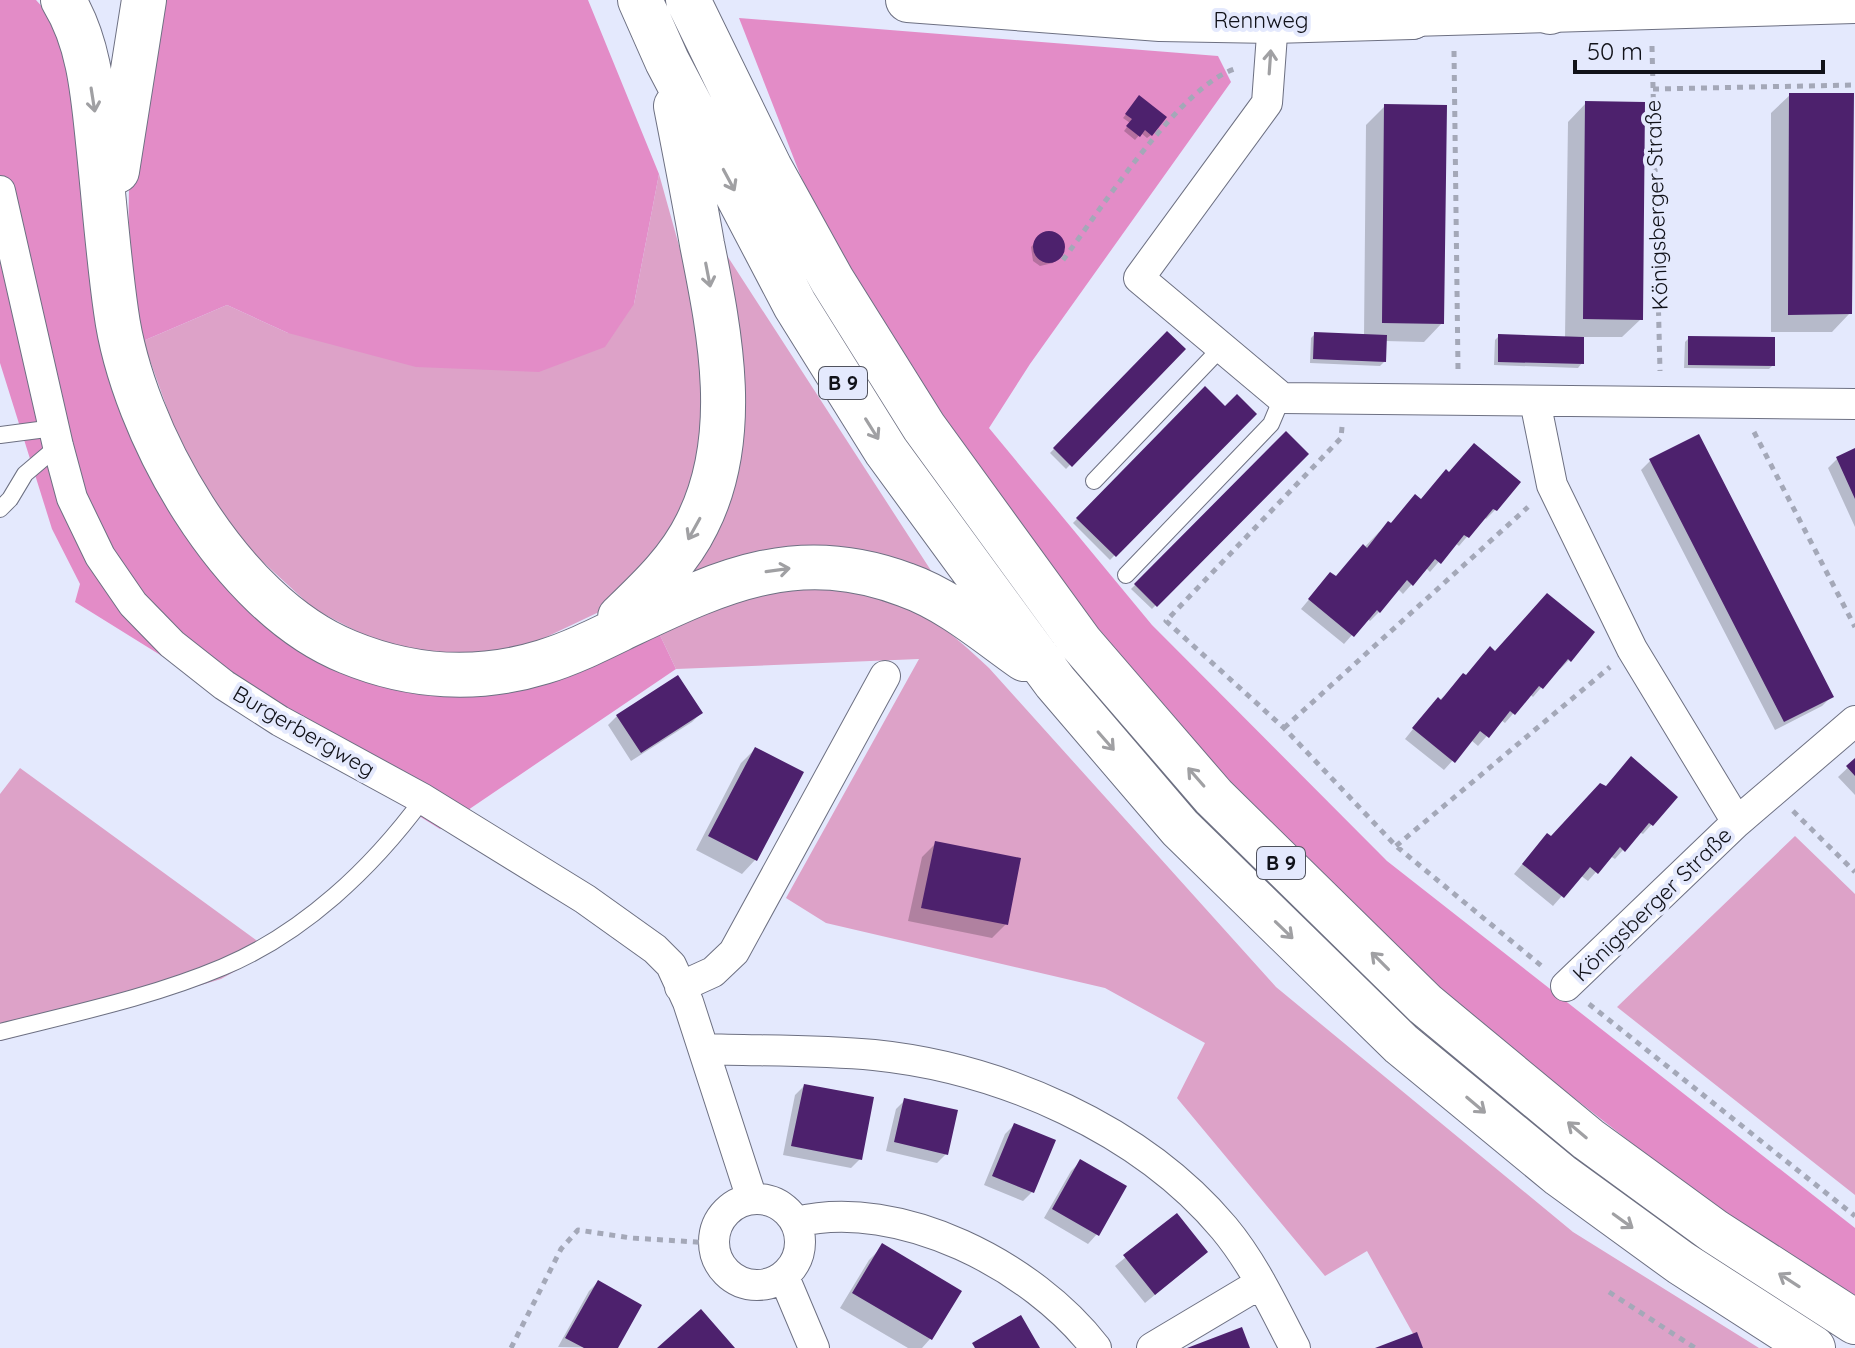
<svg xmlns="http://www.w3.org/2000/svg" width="1855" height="1348" viewBox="0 0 1855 1348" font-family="Quicksand,sans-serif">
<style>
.green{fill:#dda2c8}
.forest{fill:#e38cc7}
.shadow{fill:#0003}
.building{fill:#4d216d}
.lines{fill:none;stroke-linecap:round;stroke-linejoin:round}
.service-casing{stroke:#6d7082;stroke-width:18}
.minor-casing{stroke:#6d7082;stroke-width:32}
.tertiary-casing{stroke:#6d7082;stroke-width:40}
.secondary-casing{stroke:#6d7082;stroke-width:46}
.trunk-casing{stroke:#6d7082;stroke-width:46}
.path{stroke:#a4a8b8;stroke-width:5;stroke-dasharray:6 6;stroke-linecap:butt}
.service{stroke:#fff;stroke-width:16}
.minor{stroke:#fff;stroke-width:30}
.tertiary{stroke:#fff;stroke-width:38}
.secondary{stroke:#fff;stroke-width:44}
.trunk{stroke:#fff;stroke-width:44}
.oneway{stroke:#a0a0a3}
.labels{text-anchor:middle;stroke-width:8;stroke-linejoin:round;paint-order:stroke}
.shield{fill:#e4e9fd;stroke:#50525d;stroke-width:2}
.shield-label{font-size:20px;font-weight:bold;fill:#111219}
.street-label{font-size:22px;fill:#111219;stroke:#e4e9fd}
</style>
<rect width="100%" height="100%" fill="#e4e9fd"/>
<path class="green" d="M659,174L702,328L701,461L666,546L599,612L521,649L455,657L387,647L314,609L237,538L183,453L143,341L227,305L288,333L634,304Z
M715,237L941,586L854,552L655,599L722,504Z
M796,584C814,585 834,583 852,587C914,600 944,626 989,668L1276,987L1573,1232L1759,1348H1421L1367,1251L1325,1276L1177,1098L1205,1043L1105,988L826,923L786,898L919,659L676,669L658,631L735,597Z
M20,768L271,951L221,979L125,1008L0,1041V794Z
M1795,836L1855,894V1195L1617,1007Z"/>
<path class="forest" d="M0,0H36L45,10L69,59L103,358L142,460L273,630L336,671L414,693L498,689L658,631L676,669L440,829L75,602L80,584L52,529L0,363Z
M161,0H588L659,174L634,304L605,347L539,372L416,367L288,333L227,305L143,341L128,263L129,184Z
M739,18L1218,56L1231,82L1030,364L989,428L1152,625L1387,861L1855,1228V1298L1707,1202L1500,1040L1333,894L1192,750L1051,576L927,397L821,228Z"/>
<path class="shadow" d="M1790,95L1850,313L1832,332H1771V113Z
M1136,102L1151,135L1147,138L1141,133L1135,140L1124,131L1130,123L1123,118Z
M1586,103L1641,319L1622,337H1582V363L1578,368L1494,365L1495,340L1499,336L1565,338L1568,122Z
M1385,106L1442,323L1424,342L1385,341L1384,362L1380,366L1310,363L1311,338L1315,334L1364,336L1366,125Z
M1055,234L1062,241L1063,250L1053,263L1040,266L1033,261L1031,247L1042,235Z
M1167,334L1183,349L1066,469L1050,453Z
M1689,338L1773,365L1769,369L1684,368L1685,342Z
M1205,389L1225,409L1254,414L1110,560L1073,523Z
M1286,434L1306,454L1152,609L1131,589Z
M1855,450V527L1828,468L1837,459Z
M1650,461L1831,697L1822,706L1775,730L1641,470Z
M1437,481L1495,510L1486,519L1484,517L1459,546L1455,543L1430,572L1426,568L1403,594L1398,589L1379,612L1370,621L1367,618L1344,644L1301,609L1322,584L1335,578L1379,532L1420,501Z
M1592,632L1569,660L1560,669L1558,668L1533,697L1530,694L1505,723L1501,720L1478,746L1471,740L1444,770L1405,739L1429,709L1495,653Z
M701,713L692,722L631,761L608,725L617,716Z
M755,749V860L742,874L696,850L741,763Z
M1855,761V795L1838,777Z
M1600,785L1652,824L1643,834L1639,832L1615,859L1610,856L1588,881L1580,875L1553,906L1514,874L1539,844L1551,838Z
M936,843L1006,924L992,938L908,921L922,857Z
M804,1086L860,1159L851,1168L783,1155L795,1095Z
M905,1100L946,1154L937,1163L886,1151L896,1109Z
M1014,1125L1032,1192L1023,1201L984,1185L1005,1134Z
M1080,1162L1097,1234L1088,1244L1044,1218L1071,1171Z
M1176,1216L1196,1261L1145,1303L1115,1266Z
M883,1246L959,1291L930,1339L922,1348H908L840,1308L869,1260Z
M598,1282L616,1348L558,1347L589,1291Z"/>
<path class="building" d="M1789,93H1854L1852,314L1788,315Z
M1139,95L1167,117L1152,136L1145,130L1140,137L1126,126L1132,119L1125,114Z
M1585,101L1645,102L1643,320L1583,319Z
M1384,104L1447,105L1444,324L1382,323Z
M1033 247a16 16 0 1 1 32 0a16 16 0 1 1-32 0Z
M1167,331L1186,349L1072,467L1053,448Z
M1314,332L1387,335L1386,362L1313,359Z
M1498,334L1584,337V364L1498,362Z
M1688,336L1775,337V366L1688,365Z
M1205,386L1225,406L1237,394L1257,414L1116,557L1076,518Z
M1286,431L1309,454L1157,607L1134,584Z
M1699,434L1834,697L1784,722L1649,459Z
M1474,443L1521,482L1497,511L1493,509L1469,538L1464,535L1441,564L1435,559L1413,586L1407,580L1380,613L1377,610L1354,637L1308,599L1330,572L1336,576L1363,544L1367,548L1388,521L1391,523L1415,494L1421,499L1446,469L1449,472Z
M1855,448V499L1836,457Z
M1547,593L1595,632L1571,662L1568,659L1543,689L1539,686L1515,715L1510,711L1489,738L1480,731L1455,763L1412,728L1438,697L1441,700L1463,673L1466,675L1490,646L1495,651Z
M678,675L703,713L641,753L616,715Z
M755,747L804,772L757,861L708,836Z
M1631,756L1678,797L1653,826L1649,823L1625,852L1620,847L1598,874L1590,867L1564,898L1522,864L1547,833L1551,836L1600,783L1606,786Z
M1855,758V776L1846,766Z
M935,841L1021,858L1008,925L921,908Z
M804,1084L874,1097L862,1160L791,1146Z
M904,1098L958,1110L948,1155L894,1142Z
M1014,1123L1056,1140L1034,1193L992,1176Z
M1080,1159L1127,1186L1099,1236L1052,1209Z
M1177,1213L1208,1252L1155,1295L1123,1255Z
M882,1243L962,1291L932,1340L852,1293Z
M598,1280L642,1305L618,1348H584L565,1338Z
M701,1309L735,1348H657Z
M1021,1315L1040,1348H975L972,1343Z
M1242,1327L1250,1348H1187Z
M1417,1332L1423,1348H1375Z"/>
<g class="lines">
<defs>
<path id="service" d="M0,435L54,428
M1094,481L1221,348
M0,509L10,499L25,474L58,446
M1126,575L1271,424L1282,398
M0,1032C75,1013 152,997 223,967C304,933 372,868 423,799"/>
<path id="minor" d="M1273,21L1267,103L1139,278L1282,398L1855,404
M0,191L58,446L72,498L100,556L133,604L172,644L224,685L280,721L423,799L585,899L655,949L671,965L688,1002L752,1199
M1535,401L1552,485L1632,649L1737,822L1855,721
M1566,986L1737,822
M680,987L713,972L734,952L885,676
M704,1049C761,1051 818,1050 874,1055C1001,1068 1141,1129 1224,1228C1254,1264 1274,1308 1295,1348
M714 1242a43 43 0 1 1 86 0a43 43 0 1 1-86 0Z
M796,1222C900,1197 1033,1266 1096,1348
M784,1277L814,1348
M1152,1348L1261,1283"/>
<path id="tertiary" d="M1412,17L1855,4"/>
<path id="secondary" d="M908,0L1160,19L1273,21L1412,17"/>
<path id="trunk" d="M63,0C89,42 93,93 98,142C104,198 108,255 116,311C132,431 230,605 348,652C411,678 478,682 543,662C573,653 602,638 631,624C726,579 800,545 906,585C949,600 987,633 1024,659
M640,0L667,61L795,305L886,451L1055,682L1180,828L1401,1044L1560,1175L1681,1263L1813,1348
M688,0L770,168L832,280L924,427L1081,643L1214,797L1425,1004L1588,1139L1714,1231L1855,1322
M1521,0L1550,12
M1412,17L1421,0
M1273,21L1305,0
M117,171L144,0
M620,617C649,589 679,561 697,524C741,437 720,334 702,244C694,198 685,152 676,106"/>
</defs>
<use href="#service" class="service-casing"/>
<use href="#minor" class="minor-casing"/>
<use href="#tertiary" class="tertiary-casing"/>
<use href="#secondary" class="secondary-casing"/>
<use href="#trunk" class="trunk-casing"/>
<path class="path" d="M1652,46L1660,371
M1454,51L1458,369
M1653,89L1855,85
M1063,260C1099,212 1182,82 1238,68
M1342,427L1341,438L1166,621L1284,728L1396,846L1544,968
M1754,432L1855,627
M1284,728L1528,507
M1793,811L1855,872
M1396,846L1610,667
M1589,1004L1855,1216
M1609,1292L1695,1348
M511,1348L561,1249L578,1230L631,1238L713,1243"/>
<use href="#service" class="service"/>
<use href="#minor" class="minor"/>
<use href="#tertiary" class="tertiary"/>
<use href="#secondary" class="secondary"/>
<use href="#trunk" class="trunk"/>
</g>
<defs><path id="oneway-shaft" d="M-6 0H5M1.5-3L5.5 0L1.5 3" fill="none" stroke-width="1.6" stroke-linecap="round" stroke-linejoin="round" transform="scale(2)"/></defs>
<g class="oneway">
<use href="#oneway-shaft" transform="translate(1270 62) rotate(-86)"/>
<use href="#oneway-shaft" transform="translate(93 100) rotate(81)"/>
<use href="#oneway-shaft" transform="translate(729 180) rotate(62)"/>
<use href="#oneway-shaft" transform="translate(708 275) rotate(79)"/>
<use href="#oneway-shaft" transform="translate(872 429) rotate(58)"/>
<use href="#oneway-shaft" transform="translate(694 529) rotate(119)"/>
<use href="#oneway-shaft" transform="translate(778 570) rotate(-8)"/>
<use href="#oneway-shaft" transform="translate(1106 741) rotate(49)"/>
<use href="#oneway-shaft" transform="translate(1196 777) rotate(-131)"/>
<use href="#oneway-shaft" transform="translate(1284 930) rotate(44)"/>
<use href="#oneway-shaft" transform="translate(1380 961) rotate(-135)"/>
<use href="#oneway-shaft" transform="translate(1476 1105) rotate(40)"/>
<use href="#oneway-shaft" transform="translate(1577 1130) rotate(-140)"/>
<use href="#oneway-shaft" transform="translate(1623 1221) rotate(36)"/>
<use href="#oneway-shaft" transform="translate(1789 1280) rotate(-147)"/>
</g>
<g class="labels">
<g class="shield">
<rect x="819" y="367" width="48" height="32" rx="6"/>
<rect x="1257" y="847" width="48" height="32" rx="6"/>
</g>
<g class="shield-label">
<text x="843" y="390">B 9</text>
<text x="1281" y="870">B 9</text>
</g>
<g class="street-label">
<text x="1261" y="28">Rennweg</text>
<text transform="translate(1656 205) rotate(-92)" y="8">Königsberger Straße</text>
<text transform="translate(304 731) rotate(30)" y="8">Burgerbergweg</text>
<text transform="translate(1652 904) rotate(-44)" y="8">Königsberger Straße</text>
</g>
</g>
<path d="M1575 60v12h248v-12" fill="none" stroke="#111219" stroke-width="4"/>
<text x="1587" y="60" font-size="24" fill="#111219" stroke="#e4e9fd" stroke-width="6" paint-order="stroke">50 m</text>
</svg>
